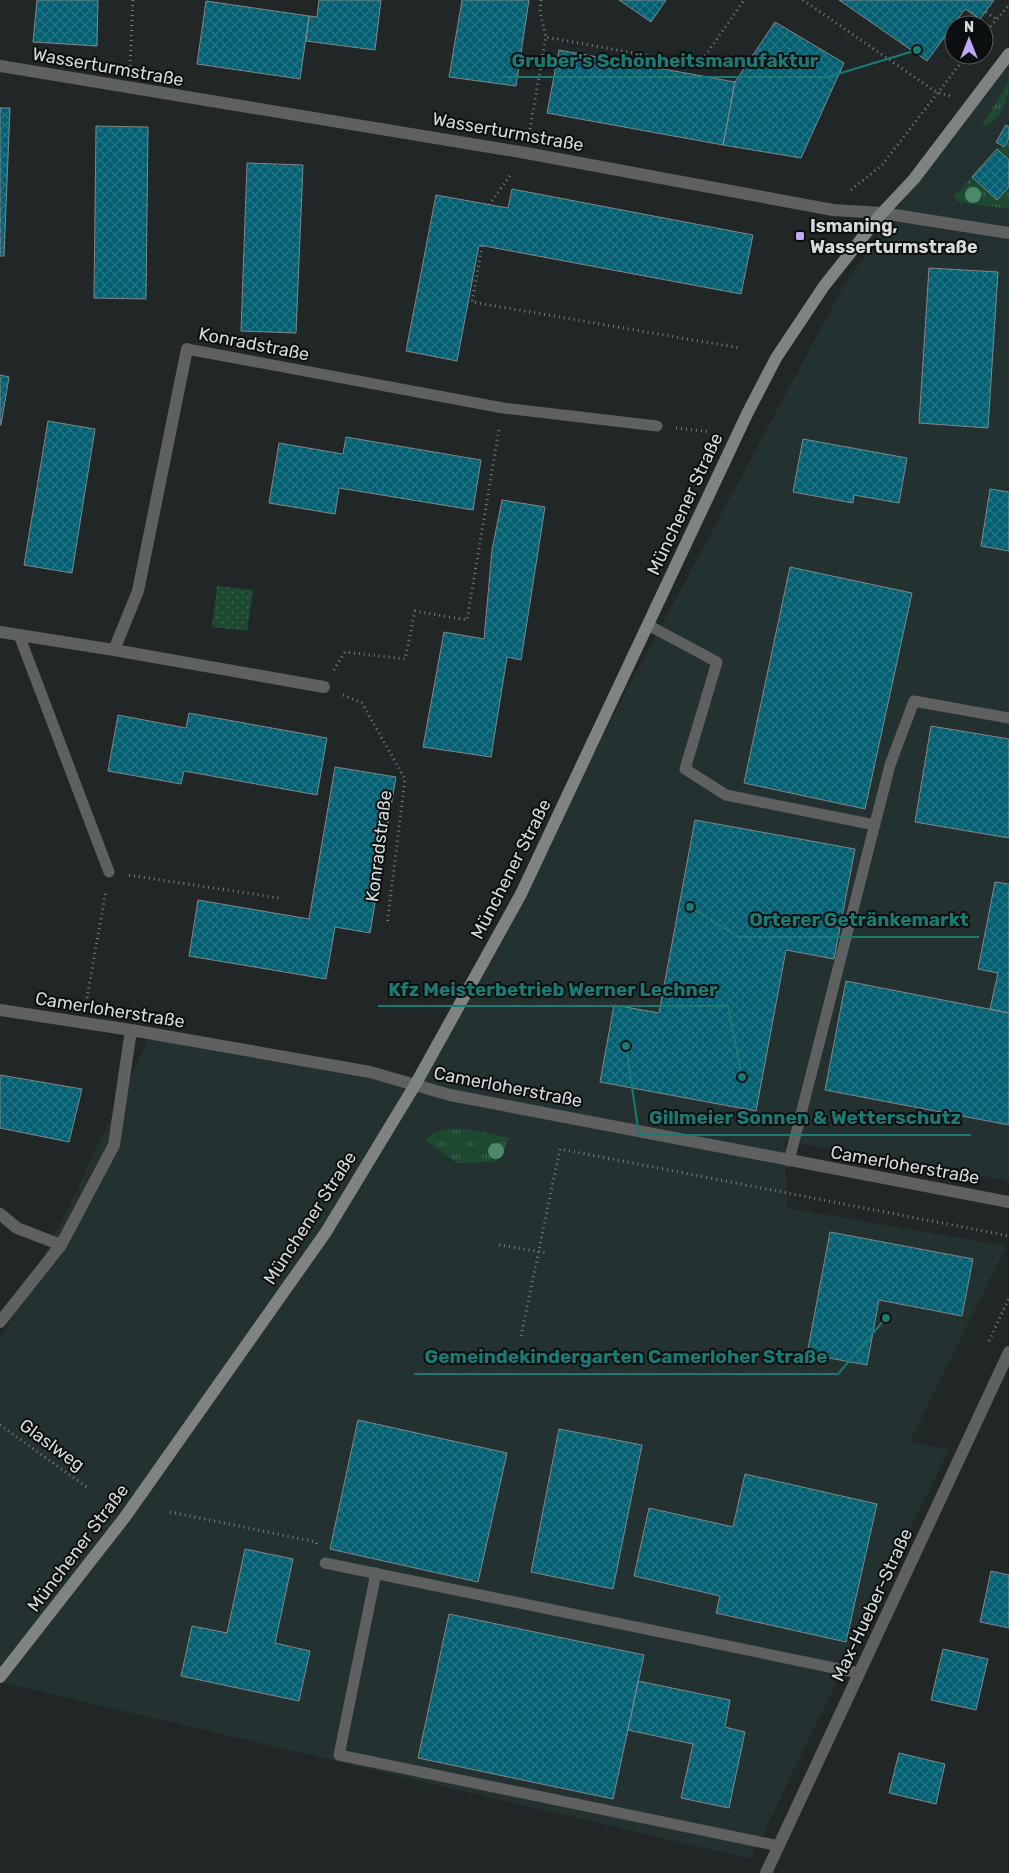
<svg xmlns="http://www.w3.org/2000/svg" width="1009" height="1873" viewBox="0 0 1009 1873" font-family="Rubik,sans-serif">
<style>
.built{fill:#243131}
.grass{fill:url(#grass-tufts)}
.park{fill:url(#park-dots)}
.building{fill:url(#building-cross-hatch);stroke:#818789}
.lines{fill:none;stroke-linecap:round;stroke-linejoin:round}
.path{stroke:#797e7e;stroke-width:3;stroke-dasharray:1 4;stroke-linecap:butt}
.service{stroke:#5e6160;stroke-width:11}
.minor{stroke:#5e6160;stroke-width:12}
.secondary{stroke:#7f8382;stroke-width:12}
.tree{fill:#4d8868}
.poi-dot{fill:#bda9f5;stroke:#0c0f0f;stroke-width:2}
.labels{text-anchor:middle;stroke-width:4;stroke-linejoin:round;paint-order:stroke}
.street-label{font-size:18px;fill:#d6dada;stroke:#0c0f0f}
.poi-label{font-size:18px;font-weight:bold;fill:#d6dada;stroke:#0c0f0f;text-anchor:start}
.leader{fill:none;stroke:#197b73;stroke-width:2}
.callout-dot{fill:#197b73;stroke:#0c0f0f;stroke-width:2}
.callout-label{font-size:19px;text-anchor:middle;font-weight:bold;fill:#197b73;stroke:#0c0f0f;stroke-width:4;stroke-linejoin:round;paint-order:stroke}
</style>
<defs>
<pattern id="grass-tufts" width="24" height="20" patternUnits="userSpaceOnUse" patternTransform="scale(1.25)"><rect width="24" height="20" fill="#1e4931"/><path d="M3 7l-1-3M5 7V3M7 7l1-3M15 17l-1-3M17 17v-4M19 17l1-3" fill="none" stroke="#3e634e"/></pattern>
<pattern id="park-dots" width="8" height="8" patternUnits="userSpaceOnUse" patternTransform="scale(1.25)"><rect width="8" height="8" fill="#1e4931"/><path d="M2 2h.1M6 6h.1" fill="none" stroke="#3e634e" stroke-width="1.8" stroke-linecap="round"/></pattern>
<pattern id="building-cross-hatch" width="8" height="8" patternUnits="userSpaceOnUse" patternTransform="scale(1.25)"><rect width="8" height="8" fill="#015f71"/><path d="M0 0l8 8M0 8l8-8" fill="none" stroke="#257585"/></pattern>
</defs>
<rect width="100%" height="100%" fill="#212626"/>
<path class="built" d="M1009,54V1181L785,1141L788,1208L1006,1246L910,1442L949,1449L751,1859L0,1682V1341L66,1212L152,1032L415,1085L843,287L954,125Z"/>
<path class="grass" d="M1009,81C1009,98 1002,118 986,126L983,124Z
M1009,138V160L997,149L1004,147Z
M972,177L997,200L1009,187V209L957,202L954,196Z
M468,1129L509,1138L502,1156L493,1162L457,1163L425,1141C436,1127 452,1129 468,1129Z"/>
<path class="park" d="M217,586L253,590L247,631L212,627Z"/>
<path class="building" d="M37,0H98L97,46L33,42Z
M319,0H381L375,50L306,41L309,16L317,17Z
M462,0H529L516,86L449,77Z
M619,0H666L651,22Z
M839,0H994L980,19L965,9L927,61Z
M206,1L309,16L300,79L197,64Z
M775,22L844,63L801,158L723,145L735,82Z
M559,50L735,82L723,145L547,113Z
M0,108H10L4,256H0Z
M1006,125L1009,127V138L1004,147L996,142Z
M96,126L148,127L146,299L94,298Z
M997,149L1009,160V187L997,200L972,177Z
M247,163L303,165L296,333L241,331Z
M512,189L753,235L741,294L479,245L457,361L406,351L436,195L508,208Z
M929,268L998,272L988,428L919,423Z
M0,375L9,377L1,425H0Z
M48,421L95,429L72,573L24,565Z
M346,437L481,460L473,510L339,488L335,514L269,503L279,443L343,454Z
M803,439L907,458L899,503L854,495L853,503L793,492Z
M990,489L1009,492V551L981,546Z
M502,500L545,507L521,660L507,657L491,757L423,747L444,632L484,639L492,550Z
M790,567L912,593L865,809L744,783Z
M189,713L327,738L317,795L184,771L181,784L108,771L118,715L186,728Z
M931,726L1009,739V838L915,822Z
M335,767L396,777L370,933L335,927L326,979L189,956L198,900L309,919Z
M695,820L855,849L834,959L786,950L756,1111L600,1082L614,1005L659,1013Z
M995,882L1009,884V1013L990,1009L998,973L978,969Z
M846,981L1009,1013V1125L825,1090Z
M0,1075L82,1089L69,1142L0,1128Z
M830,1232L973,1259L962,1316L879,1300L867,1365L807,1354Z
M358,1420L507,1453L478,1582L330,1549Z
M559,1429L642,1445L613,1589L531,1572Z
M745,1474L877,1504L846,1642L716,1613L720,1596L634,1576L649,1508L733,1527Z
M245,1549L293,1559L275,1643L310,1651L299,1701L181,1676L192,1626L227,1633Z
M991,1571L1009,1575V1628L980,1622Z
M449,1614L644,1655L613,1799L418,1758Z
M943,1649L988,1659L976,1710L931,1700Z
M638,1681L730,1700L725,1727L745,1732L729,1808L681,1798L693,1744L628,1730Z
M899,1753L945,1764L936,1804L889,1793Z"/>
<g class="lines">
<path class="path" d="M541,0L540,12L546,37
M803,0L936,92L951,96
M986,12L996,19
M984,34L1009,5
M130,66L133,0
M529,134L546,37L699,65L744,0
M851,190L882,165L967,55
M489,205L512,173
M482,246L472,302L740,348
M676,428L710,432
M334,670L345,652L405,659L415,611L467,620L499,429
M343,695L362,703L405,779L387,925
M129,875L279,898
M86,1003L106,890
M499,1245L548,1253
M521,1336L560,1149L1009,1236
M989,1341L1009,1298
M0,1425L88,1488
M170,1512L316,1542L317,1545"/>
<path class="service" d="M187,349L503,408L657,426
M648,625L717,662L685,769L726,795L875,825
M19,635L109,872
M789,1161L890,765L914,701L1009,718
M325,1563L859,1673
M376,1573L339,1755L779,1846"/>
<path class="minor" d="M0,66L526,153L833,210L882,213L1009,233
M0,632L114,650L138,591L187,349
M114,650L324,687
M0,1010L131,1030L370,1072L450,1095L1009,1202
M0,1214L17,1228L61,1245L114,1145L131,1030
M0,1322L61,1245
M766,1873L1009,1352"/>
<path class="secondary" d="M0,1677L125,1517L326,1232L415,1085L521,894L747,414L776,358L824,286L882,213L914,179L1009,54"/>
</g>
<g class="tree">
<circle cx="973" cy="195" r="8"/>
<circle cx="496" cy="1151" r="8"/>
</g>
<rect class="poi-dot" x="795" y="231" width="10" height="10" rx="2.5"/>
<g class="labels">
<g class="street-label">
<text transform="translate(108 67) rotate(10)" y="6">Wasserturmstraße</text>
<text transform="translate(508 132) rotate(10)" y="6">Wasserturmstraße</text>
<text transform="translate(254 344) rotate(11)" y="6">Konradstraße</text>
<text transform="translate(685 504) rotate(-65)" y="6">Münchener Straße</text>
<text transform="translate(379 846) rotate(-83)" y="6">Konradstraße</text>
<text transform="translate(511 869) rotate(-63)" y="6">Münchener Straße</text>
<text transform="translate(110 1010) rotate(9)" y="6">Camerloherstraße</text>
<text transform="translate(508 1087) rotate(11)" y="6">Camerloherstraße</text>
<text transform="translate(905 1165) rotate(10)" y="6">Camerloherstraße</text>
<text transform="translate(310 1218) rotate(-57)" y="6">Münchener Straße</text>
<text transform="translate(52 1445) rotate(36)" y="6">Glaslweg</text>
<text transform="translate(78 1548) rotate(-53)" y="6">Münchener Straße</text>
<text transform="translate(872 1605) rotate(-65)" y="6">Max-Hueber-Straße</text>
</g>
<g class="poi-label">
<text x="810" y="232">Ismaning,<tspan x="810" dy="21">Wasserturmstraße</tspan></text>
</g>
</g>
<path class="leader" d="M917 50L828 77H501M690 907L739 937H979M742 1077L728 1006H378M626 1046L639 1135H971M886 1318L838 1374H414"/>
<g class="callout-dot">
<circle cx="917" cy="50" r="5"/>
<circle cx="690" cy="907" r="5"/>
<circle cx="742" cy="1077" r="5"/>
<circle cx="626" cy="1046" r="5"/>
<circle cx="886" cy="1318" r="5"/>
</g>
<g class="callout-label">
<text x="665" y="67">Gruber's Schönheitsmanufaktur</text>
<text x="859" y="926">Orterer Getränkemarkt</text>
<text x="553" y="996">Kfz Meisterbetrieb Werner Lechner</text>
<text x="805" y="1124">Gillmeier Sonnen &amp; Wetterschutz</text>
<text x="626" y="1363">Gemeindekindergarten Camerloher Straße</text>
</g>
<g transform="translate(969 40)"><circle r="24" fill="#0c0f0f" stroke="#5d6060"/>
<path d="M0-4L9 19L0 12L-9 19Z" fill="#bda9f5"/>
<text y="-8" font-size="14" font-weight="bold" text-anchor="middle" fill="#d6dada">N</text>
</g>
</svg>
